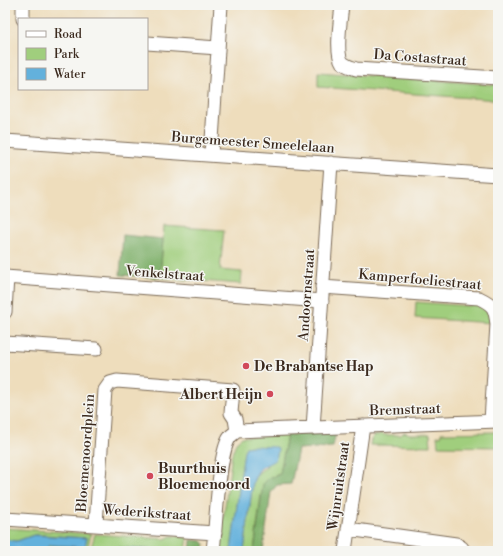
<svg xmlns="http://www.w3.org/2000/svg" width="503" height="556" viewBox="0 0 503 556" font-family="'Libre Bodoni',serif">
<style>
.green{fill:#a0ce7d;stroke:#6e7c4e}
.forest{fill:#80b16c;stroke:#5e6e45}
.water{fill:#63b1dc;stroke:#4f6e7d}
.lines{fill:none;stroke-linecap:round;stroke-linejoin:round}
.minor-casing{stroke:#7a6955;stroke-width:15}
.minor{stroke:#fff;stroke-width:13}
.poi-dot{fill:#d1495b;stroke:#f6f6f2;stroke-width:1.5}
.labels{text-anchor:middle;stroke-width:3;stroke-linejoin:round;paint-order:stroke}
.street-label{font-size:14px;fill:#3b2a1e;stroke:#f6f6f2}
.poi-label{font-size:14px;font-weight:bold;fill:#3b2a1e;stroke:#f6f6f2;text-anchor:start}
</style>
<rect width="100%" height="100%" fill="#f6f6f2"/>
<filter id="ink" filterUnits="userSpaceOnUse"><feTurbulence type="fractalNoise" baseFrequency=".025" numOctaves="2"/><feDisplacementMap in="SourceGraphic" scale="8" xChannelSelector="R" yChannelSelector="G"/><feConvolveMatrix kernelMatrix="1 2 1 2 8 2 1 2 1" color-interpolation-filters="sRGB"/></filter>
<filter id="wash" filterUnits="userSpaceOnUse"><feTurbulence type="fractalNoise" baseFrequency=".012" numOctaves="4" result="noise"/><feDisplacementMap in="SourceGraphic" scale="16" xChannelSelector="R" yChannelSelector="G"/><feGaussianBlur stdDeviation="0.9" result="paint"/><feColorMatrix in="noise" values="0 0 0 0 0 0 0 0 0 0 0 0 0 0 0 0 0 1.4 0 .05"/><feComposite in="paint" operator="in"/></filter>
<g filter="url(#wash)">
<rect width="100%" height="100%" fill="#eeddbc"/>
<path class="green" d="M318,72L498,85V100L318,87Z
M164,226L224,230L220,270L242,272L241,284L160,278Z
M416,302L469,306L474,303L488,309L492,323L415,318Z
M380,432L384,435H401L404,432L410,434H430L431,446L370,445L371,440L375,435H380Z
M497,432V447L438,446L437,436H441V433Z
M287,435L280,474L274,476L261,495L254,551H244L253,482L257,474L267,466L252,446L246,447L244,451L231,551H219L232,454L236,442L242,437Z
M5,528L91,534L87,551H46L49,545L84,547L87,538L44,535H34L17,541L5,540Z
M95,534L165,539L171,536L188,537L186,551L104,547L99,551H90Z"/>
<path class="forest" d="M123,235L163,239L160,278L120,275Z
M336,432L333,447L298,449L291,484L277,485L271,492L263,551H254L263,484L269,478L280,474L287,435Z
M191,540L202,541L205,544L204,549L200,548L199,551H190Z"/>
<path class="water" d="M252,446L275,447L278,448C277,464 272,460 261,468C257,472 255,477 253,482L244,551H231L244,451L246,447Z
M34,535L87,538L85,547L49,545L46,551H5V540L17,541Z
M104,547L170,551H171H99Z"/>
</g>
<g filter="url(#ink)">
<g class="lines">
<defs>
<path id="minor" d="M342,5C341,17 335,52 342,62C346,66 351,67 356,69L498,78
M23,19V5
M147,43L218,48
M5,141L498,175
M211,155L221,5
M5,277L322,301
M322,287L479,298C494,305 495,308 497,324L491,421
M5,312L7,277
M5,343L96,349
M313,428L331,163
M5,519L215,533
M96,524L105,390L110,383L117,381L233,390L231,413L235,419L237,431
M348,529L456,544L462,548L463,551
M213,551C216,528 218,452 230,437C232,434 235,433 237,431L498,421
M345,551L363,426"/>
</defs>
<use href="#minor" class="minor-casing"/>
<use href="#minor" class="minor"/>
</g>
</g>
<g class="poi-dot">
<circle cx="246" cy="366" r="4"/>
<circle cx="270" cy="394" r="4"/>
<circle cx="150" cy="476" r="4"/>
</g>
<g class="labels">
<g class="street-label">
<text transform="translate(420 57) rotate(4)" y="5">Da Costastraat</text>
<text transform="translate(253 142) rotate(4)" y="5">Burgemeester Smeelelaan</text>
<text transform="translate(165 273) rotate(4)" y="5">Venkelstraat</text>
<text transform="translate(420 279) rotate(5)" y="5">Kamperfoeliestraat</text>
<text transform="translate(306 295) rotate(-86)" y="5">Andoornstraat</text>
<text transform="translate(405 409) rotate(-2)" y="5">Bremstraat</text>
<text transform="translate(85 453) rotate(-86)" y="5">Bloemenoordplein</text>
<text transform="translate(338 486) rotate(-82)" y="5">Wijnruitstraat</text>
<text transform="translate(147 512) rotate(4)" y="5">Wederikstraat</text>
</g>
<g class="poi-label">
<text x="254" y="371">De Brabantse Hap</text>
<text x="262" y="399" text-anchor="end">Albert Heijn</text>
<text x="158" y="473">Buurthuis<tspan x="158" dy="16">Bloemenoord</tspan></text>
</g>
</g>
<rect width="503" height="556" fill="none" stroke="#f6f6f2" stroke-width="20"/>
<rect x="18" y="18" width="130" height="72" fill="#f6f6f2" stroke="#aba49d"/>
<rect x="26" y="31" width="20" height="6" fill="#ffffff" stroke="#aba49d"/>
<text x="54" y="38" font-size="12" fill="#3b2a1e">Road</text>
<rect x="26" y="48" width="20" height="12" fill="#a0ce7d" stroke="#aba49d"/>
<text x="54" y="58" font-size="12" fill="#3b2a1e">Park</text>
<rect x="26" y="68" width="20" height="12" fill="#63b1dc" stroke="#aba49d"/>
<text x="54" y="78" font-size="12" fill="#3b2a1e">Water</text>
</svg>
